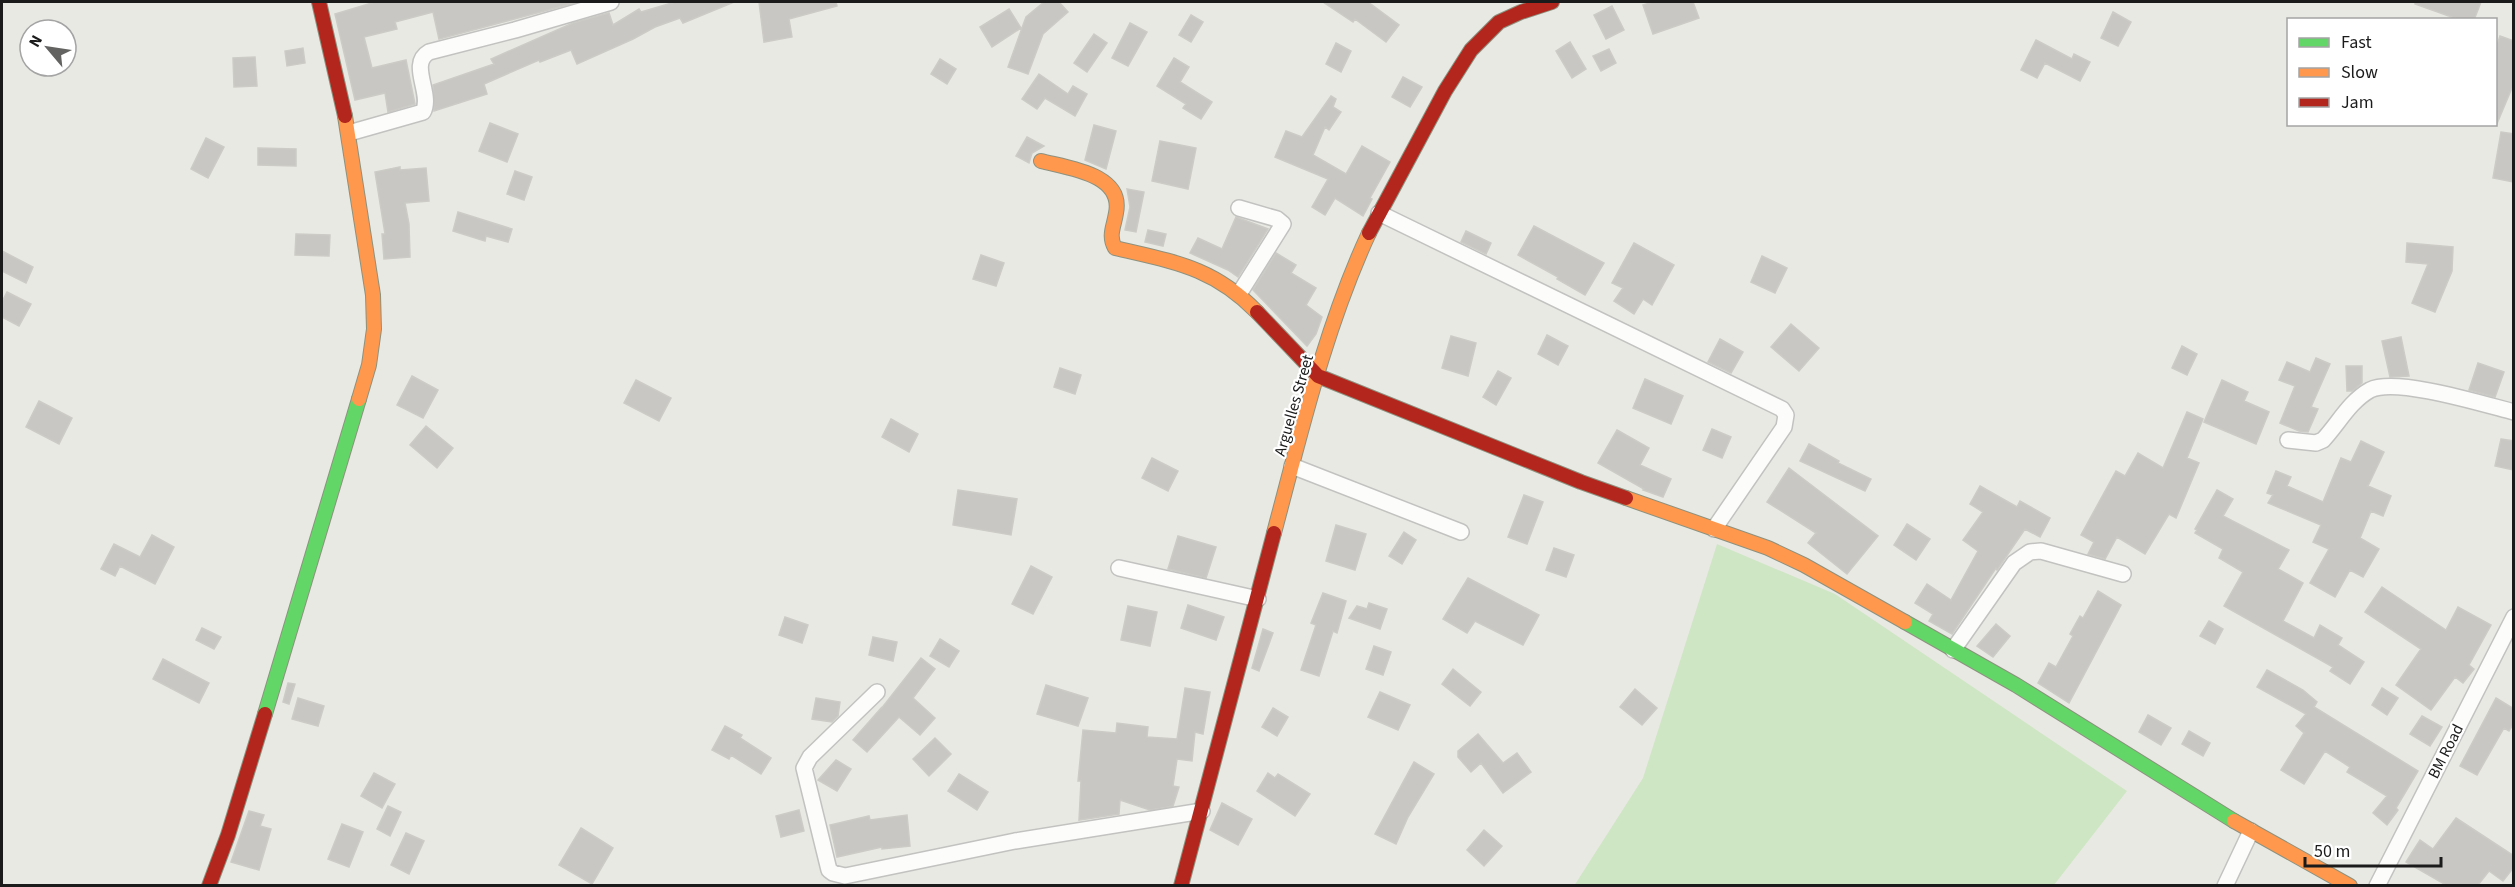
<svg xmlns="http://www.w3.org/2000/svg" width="2515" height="887" viewBox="0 0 2515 887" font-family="'Source Sans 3',sans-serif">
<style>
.grass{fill:#cfe6c4}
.building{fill:#c8c7c3;stroke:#cccbc6;stroke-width:1.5}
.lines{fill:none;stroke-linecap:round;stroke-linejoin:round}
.street-casing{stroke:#c2c2c0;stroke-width:18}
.fast-casing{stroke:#8c927e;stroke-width:16}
.slow-casing{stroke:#8c927e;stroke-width:16}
.jam-casing{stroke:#8c927e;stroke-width:16}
.street{stroke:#fcfcfb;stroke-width:15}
.fast{stroke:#63d668;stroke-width:14}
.slow{stroke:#ff974d;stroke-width:14}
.jam{stroke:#b3261e;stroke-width:14}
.labels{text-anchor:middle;stroke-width:4.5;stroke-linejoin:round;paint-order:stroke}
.street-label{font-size:16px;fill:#1b1b1b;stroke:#fff}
</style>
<rect width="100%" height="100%" fill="#e9e9e4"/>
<path class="grass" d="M1717,544L1835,594L2127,791L2054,885L1574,886L1643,778Z"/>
<path class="building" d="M375,2H578L439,39L433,12L395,22L397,29L364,37L372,68L406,60L415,104L388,112L385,93L355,100L335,14Z
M675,2H734L683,23L680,18L655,27L633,39L577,64L571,50L540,62L539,60L484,84L487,94L434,111L433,85L494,64L491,59L573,23L609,13L613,25L639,9L641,12Z
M759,2H836L837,6L789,19L792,37L764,42Z
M1044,2H1059L1068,12L1043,34L1028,74L1008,67L1026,17Z
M1323,2H1368L1399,25L1386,42L1355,19L1353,22Z
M1653,2H1693L1699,18L1653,34L1643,5Z
M2415,2H2481L2474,20H2460L2415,4Z
M1612,6L1624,30L1606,39L1594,15Z
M1009,9L1021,28L992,47L980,27Z
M2113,12L2131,22L2118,46L2101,38Z
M1191,15L1203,22L1191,42L1179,35Z
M1130,23L1147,32L1128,66L1112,58Z
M1094,34L1107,43L1087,72L1074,63Z
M2500,36L2514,41V83L2496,126V48Z
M2036,40L2072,59L2074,54L2090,62L2080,81L2045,63L2037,78L2021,70Z
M1570,42L1586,69L1572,78L1556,51Z
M1336,43L1351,51L1341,72L1326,64Z
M303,48L305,63L287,66L285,51Z
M1609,49L1616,63L1601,71L1593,56Z
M255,57L257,86L234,87L233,58Z
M1174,58L1189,67L1180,82L1212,102L1201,119L1183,108L1186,104L1157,86Z
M940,59L956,69L947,84L931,74Z
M1039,74L1068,94L1073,86L1087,94L1075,116L1045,98L1037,109L1022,99Z
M1403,77L1422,87L1410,107L1392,97Z
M1331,96L1336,99L1333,107L1341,112L1329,130L1325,127L1313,155L1346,174L1362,146L1390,162L1370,198L1372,199L1363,216L1335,198L1325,215L1312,207L1328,179L1275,157L1286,131L1302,137Z
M490,123L518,134L507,162L479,151Z
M1094,125L1116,131L1106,169L1085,160Z
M2501,132L2514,134V182L2493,178Z
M1027,137L1044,146L1032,153L1029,163L1016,156Z
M206,138L224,147L208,178L191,169Z
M1160,141L1196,148L1188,189L1152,181Z
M258,148L296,149V166L258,165Z
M400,167V170L426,168L429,201L405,203L409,224L410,257L384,259L382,234H385L375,172Z
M515,171L532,177L524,200L507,194Z
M1127,189L1144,192L1136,232L1125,230L1130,207Z
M458,212L512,229L508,242L486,236L485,241L453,231Z
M1236,217L1268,229L1238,277L1228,270L1190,253L1198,238L1222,249Z
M1534,226L1604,263L1585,295L1557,279L1558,277L1518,255Z
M1148,230L1166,234L1163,246L1145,242Z
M1466,231L1491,243L1486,254L1461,242Z
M296,234L330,235L329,256L295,255Z
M1634,243L1674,265L1652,305L1643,299L1634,314L1614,301L1623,288L1612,283Z
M2407,243L2453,247L2452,271L2435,312L2412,303L2428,264L2406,262Z
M2,251L33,267L26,283L2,271Z
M1276,253L1296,265L1291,273L1316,288L1306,305L1322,317L1316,334L1307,346L1253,290Z
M981,255L1004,263L996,286L973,279Z
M1762,256L1787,268L1775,293L1751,282Z
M7,292L31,304L19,326L2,317V302Z
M1791,324L1819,348L1799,371L1771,347Z
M1547,335L1568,346L1558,365L1538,354Z
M1451,336L1476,343L1468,376L1442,368Z
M2401,337L2409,376L2390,377L2382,341Z
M1720,339L1743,352L1731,373L1708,362Z
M2182,346L2197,354L2187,375L2172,368Z
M2316,358L2330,364L2311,407L2318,409L2308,432L2299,431L2280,423L2295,386L2279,380L2287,362L2310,372Z
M2478,363L2504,372L2495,397L2469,390Z
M2346,366H2362V383L2352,391H2347Z
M1060,368L1081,375L1075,394L1054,387Z
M1498,371L1511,378L1496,405L1483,397Z
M412,376L438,390L423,418L397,405Z
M1645,379L1683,396L1671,424L1633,408Z
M636,380L671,398L659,421L624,403Z
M2222,380L2248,392L2244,401L2269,412L2256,444L2204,422Z
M39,401L72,418L59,444L26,427Z
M2187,412L2203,419L2187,458L2199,463L2176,518L2169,514L2145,554L2117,537L2105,559L2088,554L2094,542L2081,535L2116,471L2125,476L2138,453L2163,468Z
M891,419L918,434L909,452L882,437Z
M426,426L453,448L437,468L410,445Z
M1712,429L1731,437L1722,458L1703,450Z
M1617,430L1649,448L1640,465L1671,479L1663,497L1643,490L1644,489L1598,463Z
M2501,439L2514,441V470L2495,466Z
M2361,441L2384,452L2368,486L2391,496L2383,516L2371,511L2360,538L2379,549L2363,577L2350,570L2335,597L2310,583L2329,549L2313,542L2321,525L2268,503L2273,495L2267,493L2276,471L2291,477L2287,486L2323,502L2341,458L2351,462Z
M1809,444L1839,461L1838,463L1871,479L1865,491L1800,461Z
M1152,458L1178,471L1168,491L1142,478Z
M1789,468L1878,536L1847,574L1808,543L1816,533L1767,502Z
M1980,486L2017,507L2020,501L2050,518L2040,537L2025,529L1997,570L1996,568L1952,634L1929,621L1933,614L1915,603L1927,584L1951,600L1978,551L1963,540L1983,512L1970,504Z
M958,490L1017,499L1011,535L953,525Z
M2217,490L2233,499L2223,516L2289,550L2278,569L2303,583L2283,621L2314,638L2320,625L2342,638L2338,645L2364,662L2350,684L2330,671L2333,667L2224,606L2243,572L2219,558L2223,549L2195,533L2197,530L2195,529Z
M1524,495L1543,502L1527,544L1508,537Z
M1907,524L1930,539L1916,560L1894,545Z
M1336,525L1366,534L1355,570L1326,561Z
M1404,532L1416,540L1402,564L1389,556Z
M152,535L174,547L155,584L120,566L115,576L101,569L114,544L140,557Z
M1178,536L1216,547L1206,578L1168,569Z
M1554,548L1574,555L1566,577L1546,570Z
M1031,566L1052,577L1033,614L1012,604Z
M1468,578L1539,615L1523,645L1475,621L1467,633L1443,619Z
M2382,587L2446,630L2458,607L2491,625L2469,665L2474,669L2463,683L2455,677L2431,710L2396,685L2421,649L2365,612Z
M2098,591L2121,605L2069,703L2038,683L2049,663L2056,667L2073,636L2070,634L2080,616L2083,618Z
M1323,593L1346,601L1337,633L1333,631L1319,676L1301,670L1316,625L1311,623Z
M1369,603L1387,609L1380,629L1349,618L1357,606L1367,609Z
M1188,605L1224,617L1216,640L1181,628Z
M1128,606L1157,612L1150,646L1121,640Z
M785,617L808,625L802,643L779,635Z
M2209,621L2223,629L2215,644L2200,636Z
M1996,624L2010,636L1993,657L1977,646Z
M202,628L221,637L214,649L196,640Z
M1263,629L1273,633L1259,671L1252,668Z
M873,637L897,642L893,661L869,655Z
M940,639L959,651L949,667L930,656Z
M1374,646L1391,652L1383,675L1366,669Z
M921,658L935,669L913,698L935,718L920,735L899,717L867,752L853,740L882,707L881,709Z
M163,659L209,683L199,703L153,679Z
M1453,669L1481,692L1470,706L1442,684Z
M2267,670L2303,690L2317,702L2314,707L2418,771L2396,808L2398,810L2387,825L2373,813L2387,796L2347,772L2350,767L2325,751L2304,784L2281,770L2304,733L2296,726L2306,714L2257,687Z
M288,683L295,684L289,704L283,702Z
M1046,685L1088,698L1078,726L1037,714Z
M1185,688L1210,692L1203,734L1195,732L1192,761L1177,759L1173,786L1179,787L1173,806L1150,810L1120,800L1119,814L1079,820L1081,781H1078L1083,730L1116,733L1117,723L1148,727L1147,737L1177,739Z
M2382,688L2398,698L2387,715L2372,705Z
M1635,689L1657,708L1642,725L1620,707Z
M1380,692L1410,705L1398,730L1368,717Z
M298,698L324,706L318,726L292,719Z
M816,698L840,702L838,716L832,722L812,719Z
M2496,698L2514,709V723L2509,731L2504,728L2477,775L2460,766Z
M1273,708L1288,717L1277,736L1262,727Z
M2148,715L2171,728L2161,745L2139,732Z
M2422,716L2442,727L2430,746L2410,734Z
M725,726L742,735L740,738L771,758L761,774L731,755L729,759L712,750Z
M2189,731L2210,743L2203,756L2182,744Z
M1478,734L1503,763L1517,753L1531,772L1503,793L1481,763L1471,772L1458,757V751Z
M935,738L951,754L929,776L913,759Z
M836,760L851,769L837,791L818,780Z
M1414,762L1434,774L1408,817L1396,844L1375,834Z
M374,773L395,784L382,808L361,796Z
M1268,773L1275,778L1278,774L1310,794L1295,816L1257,791Z
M959,774L988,792L977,810L948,791Z
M1222,803L1252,819L1238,845L1210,830Z
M388,806L401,812L390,836L377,829Z
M799,810L804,831L781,837L776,816Z
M249,811L264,815L260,826L271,829L259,870L231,862Z
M907,815L910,846L882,849V847L837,857L830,825L869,816L870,820Z
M2456,818L2514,856V867L2503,881L2489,871L2478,885H2446L2406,862L2420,840L2433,849Z
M342,824L363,832L349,867L328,859Z
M581,828L613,848L592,884L559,865Z
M1484,830L1502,846L1484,866L1467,850Z
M406,833L424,841L409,874L391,865Z"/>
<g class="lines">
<defs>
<path id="street" d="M349,133L423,112C433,94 408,64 429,52L515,30L611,2
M1379,213L1782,409L1786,415L1784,427L1714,529
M1239,294L1283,224L1277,219L1239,208
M2288,440L2316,443L2323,440C2338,424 2350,401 2370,390C2396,377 2483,404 2514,412
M1292,466L1461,532
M1119,568L1258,599
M1953,650L2014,563L2030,552L2041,551L2123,574
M877,692L810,757L804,768L829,870L833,873L845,876L1015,841L1202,811
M2225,886L2251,831
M2377,886L2514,617"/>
<path id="fast" d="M1905,622L2016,685L2234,821
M265,714L359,399"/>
<path id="slow" d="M345,116L373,295L374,329L369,365L359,399
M1041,161C1068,168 1124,174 1116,213C1114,227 1108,235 1115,248C1174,262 1213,267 1257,312
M1626,498L1768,548L1804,565L1905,622
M1274,533C1301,432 1325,328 1369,233
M2234,821L2350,886"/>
<path id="jam" d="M319,2L345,116
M1369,233L1445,91L1471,50L1499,22L1521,12L1552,2
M1257,312L1318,376L1581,482L1626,498
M209,886L228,835L265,714
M1181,886L1274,533"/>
</defs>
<use href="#street" class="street-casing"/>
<use href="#fast" class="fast-casing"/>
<use href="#slow" class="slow-casing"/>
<use href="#jam" class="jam-casing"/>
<use href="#street" class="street"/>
<use href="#fast" class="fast"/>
<use href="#slow" class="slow"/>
<use href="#jam" class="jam"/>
</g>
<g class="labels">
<g class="street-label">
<text transform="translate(1293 405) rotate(-74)" y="6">Arguelles Street</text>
<text transform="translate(2445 751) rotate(-63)" y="6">BM Road</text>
</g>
</g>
<rect width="2515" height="887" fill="none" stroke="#1b1b1b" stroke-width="6"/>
<rect x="2287" y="18" width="210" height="108" fill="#ffffff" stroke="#a4a4a4" stroke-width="1.5"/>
<rect x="2299" y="38" width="30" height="9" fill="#63d668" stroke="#a4a4a4" stroke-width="1.5"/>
<text x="2341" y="48" font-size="18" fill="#1b1b1b">Fast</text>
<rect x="2299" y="68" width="30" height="9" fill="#ff974d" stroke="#a4a4a4" stroke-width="1.5"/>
<text x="2341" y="78" font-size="18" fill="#1b1b1b">Slow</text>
<rect x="2299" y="98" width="30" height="9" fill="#b3261e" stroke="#a4a4a4" stroke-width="1.5"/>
<text x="2341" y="108" font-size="18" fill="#1b1b1b">Jam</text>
<g transform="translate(48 48) rotate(299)"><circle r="28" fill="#ffffff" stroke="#a4a4a4" stroke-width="1.5"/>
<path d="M0-4.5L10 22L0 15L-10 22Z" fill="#636361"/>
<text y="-9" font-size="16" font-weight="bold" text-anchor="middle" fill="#1b1b1b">N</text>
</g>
<path d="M2305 857v9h136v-9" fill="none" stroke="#1b1b1b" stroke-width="3"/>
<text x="2314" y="857" font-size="18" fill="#1b1b1b" stroke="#ffffff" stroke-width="4.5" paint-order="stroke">50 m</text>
</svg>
